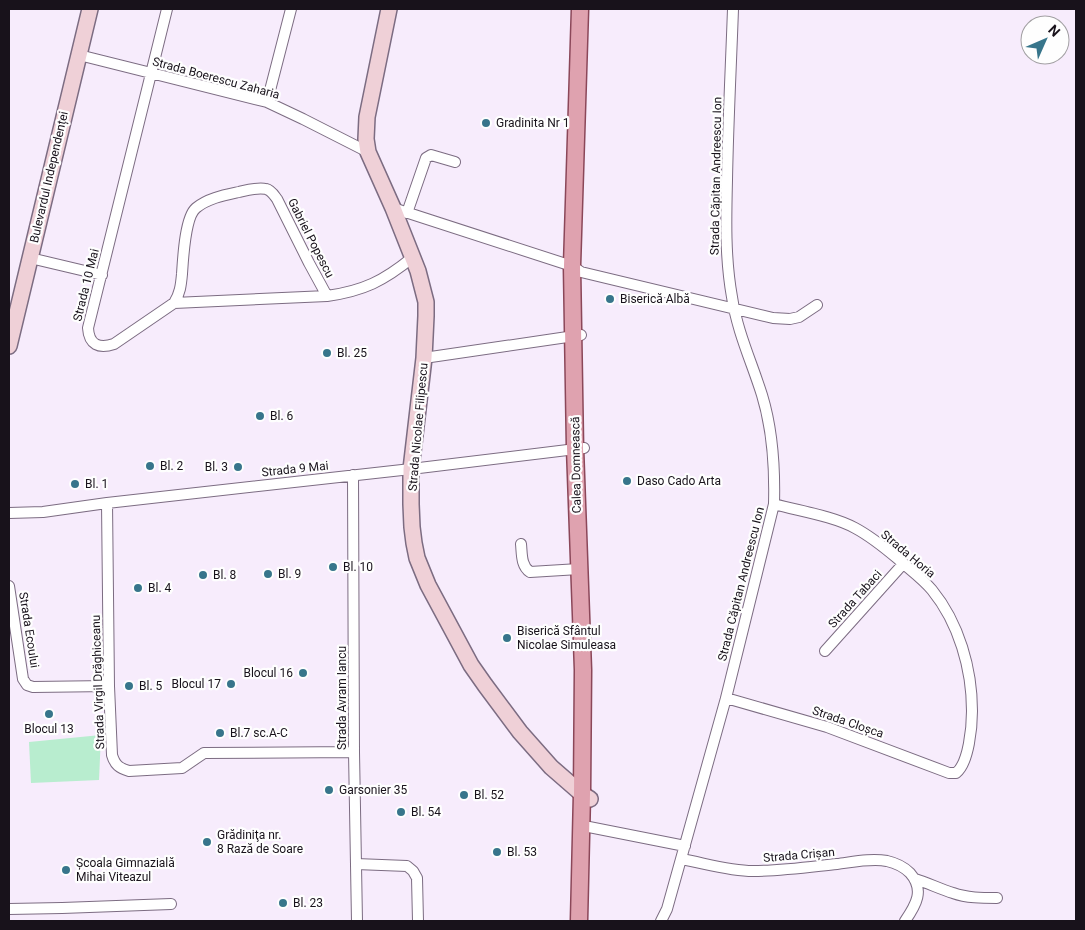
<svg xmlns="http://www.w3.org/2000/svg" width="1085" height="930" viewBox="0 0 1085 930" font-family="Roboto,sans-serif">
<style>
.green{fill:#b8edcf}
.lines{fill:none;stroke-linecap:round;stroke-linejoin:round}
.street-casing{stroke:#7c6c82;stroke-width:12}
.secondary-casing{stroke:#7c6c82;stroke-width:18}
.primary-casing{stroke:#8b4759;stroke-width:19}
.street{stroke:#fff;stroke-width:10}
.secondary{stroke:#efd0d7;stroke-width:15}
.primary{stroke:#dfa2af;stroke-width:16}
.poi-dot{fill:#37758b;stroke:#fefefe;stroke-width:2}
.labels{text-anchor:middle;stroke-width:4.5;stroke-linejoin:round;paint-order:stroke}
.street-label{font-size:12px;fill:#18121b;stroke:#fefefe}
.poi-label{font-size:12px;fill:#18121b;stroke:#fefefe;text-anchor:start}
</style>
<rect width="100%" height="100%" fill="#f7ecfc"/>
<path class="green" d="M101,735L99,780L31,783L29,742Z"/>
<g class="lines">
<defs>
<path id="street" d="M167,9L88,328C89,345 99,349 114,344L174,303L327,296C363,291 384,281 413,257
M79,55L267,102L303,119L368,152
M267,102L291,9
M393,208L572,266L581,272L773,318L790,319L799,317L817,305
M407,213L426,158L431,155L455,162
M30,258L102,275
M174,303C180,294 181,285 182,274C183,259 185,217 196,208C208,198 225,195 239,192C247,190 258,187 266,189C271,190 274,195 277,199L309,263L327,296
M424,358L581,335
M353,475L354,752L357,921
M107,503L109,686L112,755C115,765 119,768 129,771L182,768L204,753L354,752
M9,513L43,512L107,503L411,469L584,448
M521,544C522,554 521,566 530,572L579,569
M9,586L23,679L27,685L33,687L109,686
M825,651L903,564
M726,698L827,727L949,773H956C969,763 972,726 972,711C972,669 959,623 932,590C922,578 909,569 898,559C885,548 870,536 855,528C833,516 799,511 774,504
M589,827L685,846
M681,859C704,863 729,871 753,871C781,871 809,867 837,864C853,862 871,858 887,861C896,863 904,867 910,873C925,890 916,905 905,921
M356,864L407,866L413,871L417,878L418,921
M915,879C928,883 940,889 953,893C967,898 982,898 997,898
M9,909L62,908L171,904
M661,921L667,909L726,698L774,504C775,467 773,431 762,395C752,363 737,331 732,297C725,258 726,219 727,180C728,123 731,66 733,9"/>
<path id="secondary" d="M389,9L367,117L366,139L368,152L393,208L418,271L426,302V316L424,358L411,469V504L412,527L414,543L417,558L428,585L471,665L485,685L520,732L551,767L582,794L590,799
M9,346L90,9"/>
<path id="primary" d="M579,921L582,794L583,670L575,448L572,266L580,9"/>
</defs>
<use href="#street" class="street-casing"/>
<use href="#secondary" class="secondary-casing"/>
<use href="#primary" class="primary-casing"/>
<use href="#street" class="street"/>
<use href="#secondary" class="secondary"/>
<use href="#primary" class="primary"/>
</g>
<g class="poi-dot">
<circle cx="486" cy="123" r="5"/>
<circle cx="610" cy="299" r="5"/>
<circle cx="327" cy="353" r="5"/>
<circle cx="260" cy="416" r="5"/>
<circle cx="150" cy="466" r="5"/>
<circle cx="238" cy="467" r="5"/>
<circle cx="627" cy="481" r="5"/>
<circle cx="75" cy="484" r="5"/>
<circle cx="333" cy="567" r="5"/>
<circle cx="268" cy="574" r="5"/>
<circle cx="203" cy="575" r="5"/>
<circle cx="138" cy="588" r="5"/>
<circle cx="507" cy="638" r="5"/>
<circle cx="303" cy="673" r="5"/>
<circle cx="231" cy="684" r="5"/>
<circle cx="129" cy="686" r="5"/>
<circle cx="49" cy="714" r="5"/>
<circle cx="220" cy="733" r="5"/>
<circle cx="329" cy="790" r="5"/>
<circle cx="464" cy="795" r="5"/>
<circle cx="401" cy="812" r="5"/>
<circle cx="207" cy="842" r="5"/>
<circle cx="497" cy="852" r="5"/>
<circle cx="66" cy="870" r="5"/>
<circle cx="283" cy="903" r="5"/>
</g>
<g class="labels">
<g class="street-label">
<text transform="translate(216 78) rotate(15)" y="4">Strada Boerescu Zaharia</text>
<text transform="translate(716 176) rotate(-89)" y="4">Strada Căpitan Andreescu Ion</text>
<text transform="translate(49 177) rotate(-77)" y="4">Bulevardul Independenței</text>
<text transform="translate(311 238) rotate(63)" y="4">Gabriel Popescu</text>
<text transform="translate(86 285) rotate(-76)" y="4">Strada 10 Mai</text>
<text transform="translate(418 427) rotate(-85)" y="4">Strada Nicolae Filipescu</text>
<text transform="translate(576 465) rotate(-91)" y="4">Calea Domnească</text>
<text transform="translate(295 469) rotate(-6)" y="4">Strada 9 Mai</text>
<text transform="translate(908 554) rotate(40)" y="4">Strada Horia</text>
<text transform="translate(741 584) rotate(-76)" y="4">Strada Căpitan Andreescu Ion</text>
<text transform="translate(855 599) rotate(-48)" y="4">Strada Tabaci</text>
<text transform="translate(29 630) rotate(81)" y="4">Strada Ecoului</text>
<text transform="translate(98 682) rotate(-92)" y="4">Strada Virgil Drăghiceanu</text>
<text transform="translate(342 698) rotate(-90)" y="4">Strada Avram Iancu</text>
<text transform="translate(848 722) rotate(19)" y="4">Strada Cloșca</text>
<text transform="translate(799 855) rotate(-5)" y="4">Strada Crișan</text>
</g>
<g class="poi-label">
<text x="496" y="127">Gradinita Nr 1</text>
<text x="620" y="303">Biserică Albă</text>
<text x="337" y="357">Bl. 25</text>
<text x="270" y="420">Bl. 6</text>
<text x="160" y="470">Bl. 2</text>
<text x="228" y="471" text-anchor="end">Bl. 3</text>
<text x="637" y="485">Daso Cado Arta</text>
<text x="85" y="488">Bl. 1</text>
<text x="343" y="571">Bl. 10</text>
<text x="278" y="578">Bl. 9</text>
<text x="213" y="579">Bl. 8</text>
<text x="148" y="592">Bl. 4</text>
<text x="517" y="635">Biserică Sfântul<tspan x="517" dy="14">Nicolae Simuleasa</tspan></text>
<text x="293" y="677" text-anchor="end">Blocul 16</text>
<text x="221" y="688" text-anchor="end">Blocul 17</text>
<text x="139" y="690">Bl. 5</text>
<text x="49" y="733" text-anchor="middle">Blocul 13</text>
<text x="230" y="737">Bl.7 sc.A-C</text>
<text x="339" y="794">Garsonier 35</text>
<text x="474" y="799">Bl. 52</text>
<text x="411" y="816">Bl. 54</text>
<text x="217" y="839">Grădiniţa nr.<tspan x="217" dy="14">8 Rază de Soare</tspan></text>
<text x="507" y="856">Bl. 53</text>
<text x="76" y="867">Școala Gimnazială<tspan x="76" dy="14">Mihai Viteazul</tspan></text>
<text x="293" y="907">Bl. 23</text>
</g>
</g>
<rect width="1085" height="930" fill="none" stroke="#18121b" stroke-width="20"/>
<g transform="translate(1045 40) rotate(45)"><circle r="24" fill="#fefefe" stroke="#a2a0a3"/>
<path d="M0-4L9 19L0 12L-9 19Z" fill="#37758b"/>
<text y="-8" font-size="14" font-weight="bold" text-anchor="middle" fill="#18121b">N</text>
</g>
</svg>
